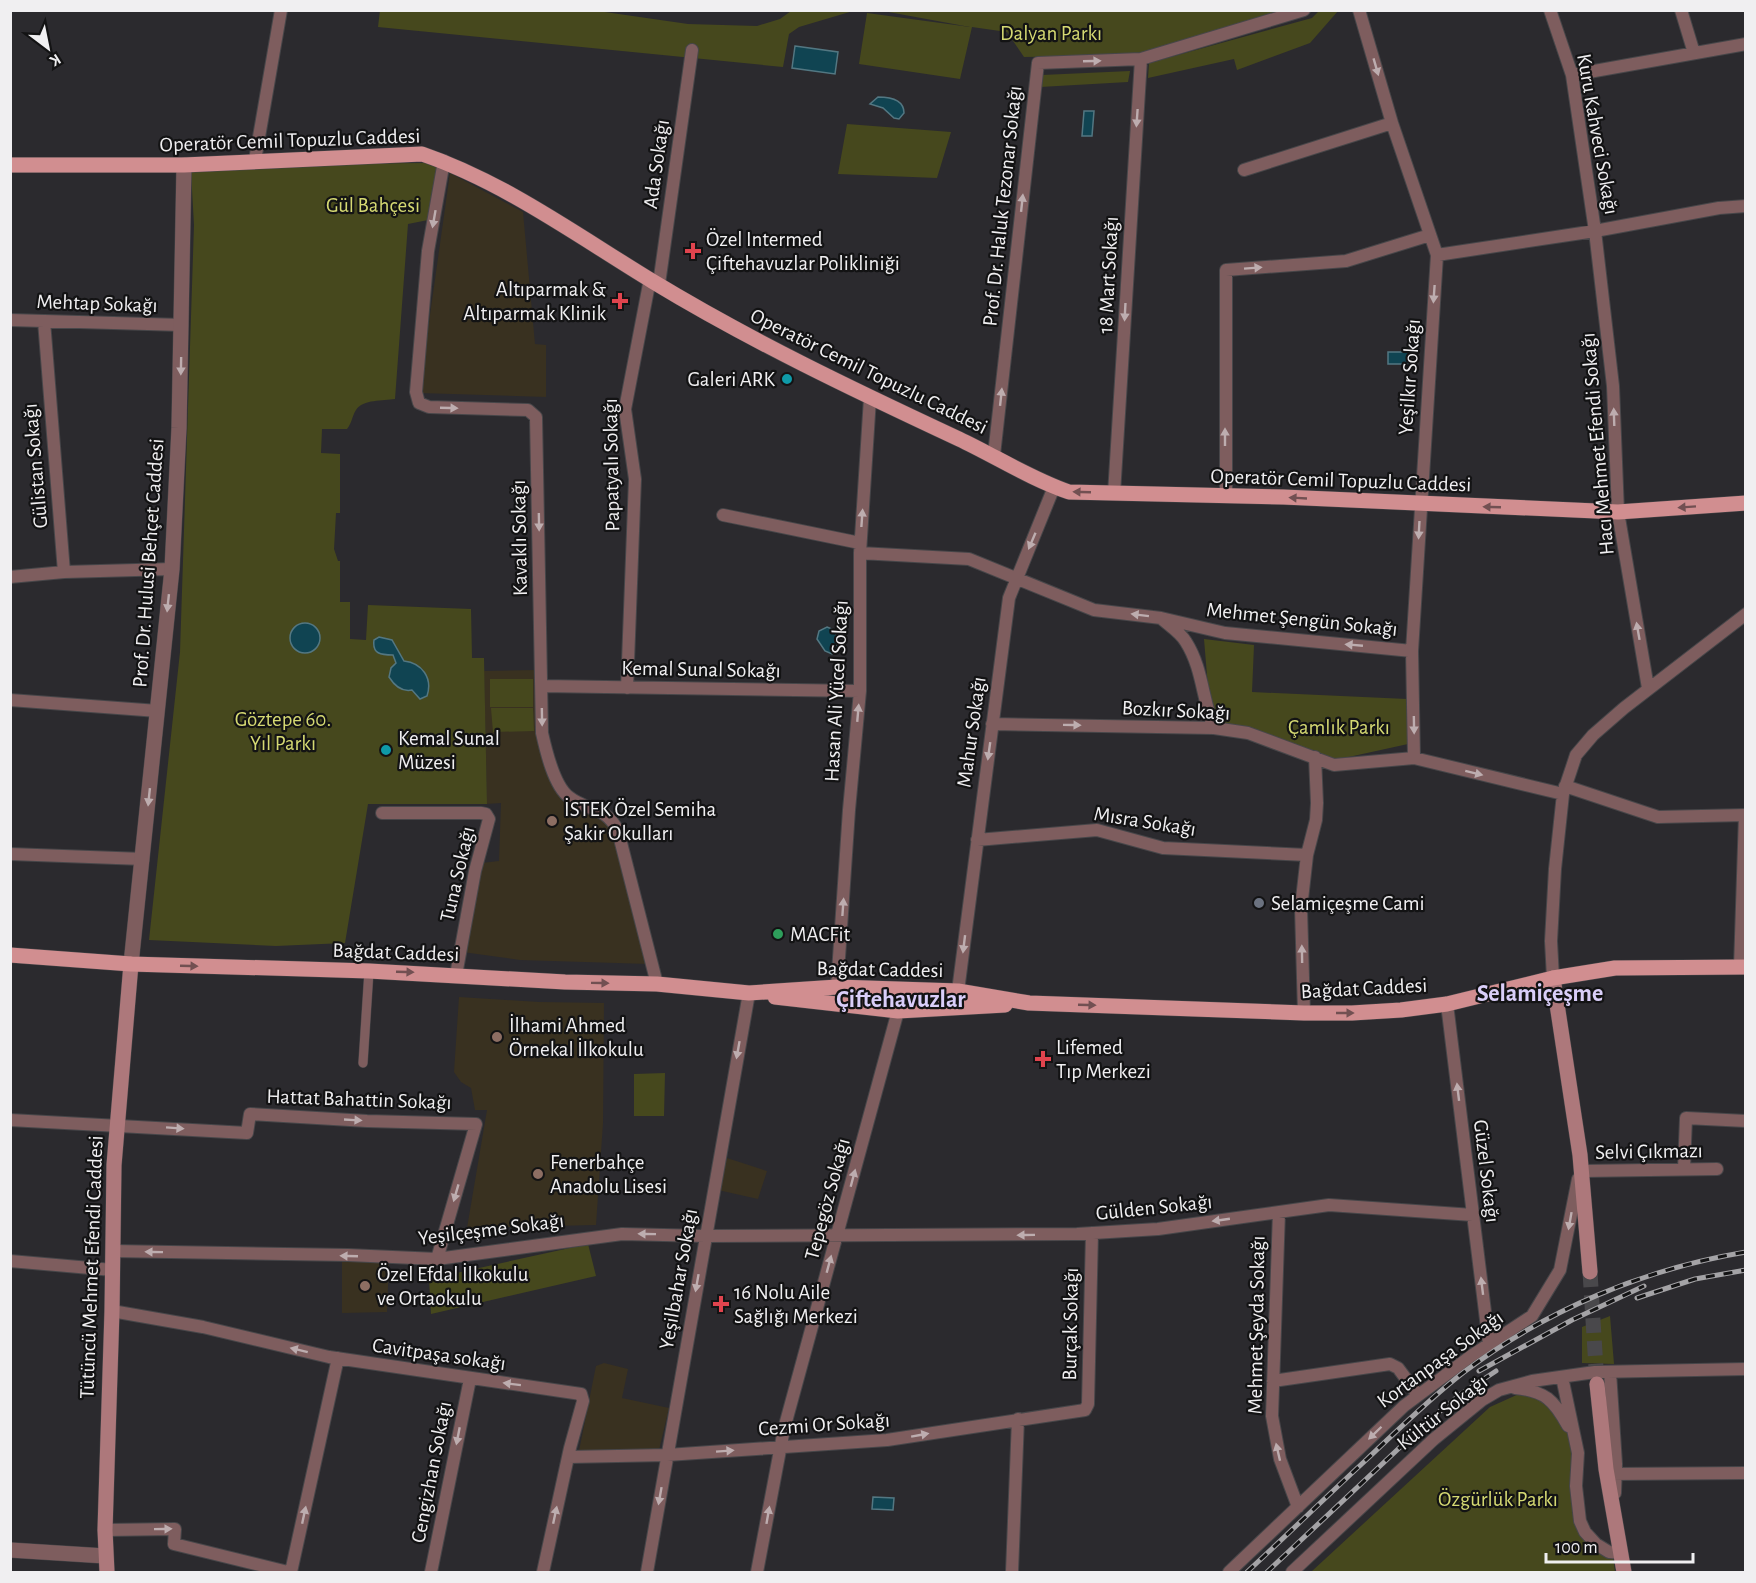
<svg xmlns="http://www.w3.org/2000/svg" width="1756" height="1583" viewBox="0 0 1756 1583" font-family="'Alegreya Sans',sans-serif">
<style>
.education{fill:#393120}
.green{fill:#46481d}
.water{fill:#104452;stroke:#537782;stroke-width:1.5}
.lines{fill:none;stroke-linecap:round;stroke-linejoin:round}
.secondary-tunnel{stroke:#49484b;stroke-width:15;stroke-dasharray:15 8;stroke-linecap:butt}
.pedestrian-casing{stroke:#474649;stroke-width:10}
.minor-casing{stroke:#474649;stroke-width:14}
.tertiary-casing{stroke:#474649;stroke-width:16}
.secondary-casing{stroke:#474649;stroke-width:16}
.primary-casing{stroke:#474649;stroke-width:16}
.pedestrian{stroke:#7e5d5e;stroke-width:9}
.minor{stroke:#7e5d5e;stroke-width:12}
.tertiary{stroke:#7e5d5e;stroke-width:15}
.secondary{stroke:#ad787b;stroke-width:15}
.primary{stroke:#d18e90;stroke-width:15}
.rail-casing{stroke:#a4a3a6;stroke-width:5}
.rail{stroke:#131314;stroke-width:3;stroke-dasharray:9;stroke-linecap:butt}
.oneway{fill:#bdadaf}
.oneway2{fill:#725052}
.health-dot{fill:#e0444e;stroke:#131314;stroke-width:2}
.culture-dot{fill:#0f9aa8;stroke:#131314;stroke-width:2}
.education-dot{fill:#8d6e63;stroke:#131314;stroke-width:2}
.worship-dot{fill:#6b7280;stroke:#131314;stroke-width:2}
.leisure-dot{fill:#2e9e5b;stroke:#131314;stroke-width:2}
.labels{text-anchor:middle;stroke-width:4.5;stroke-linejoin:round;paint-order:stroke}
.park-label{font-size:21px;fill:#d5d972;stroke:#131314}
.street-label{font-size:21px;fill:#f0eff1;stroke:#131314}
.poi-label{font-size:21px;fill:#f0eff1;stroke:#131314;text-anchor:start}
.quarter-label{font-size:24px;font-weight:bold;fill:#d9cef9;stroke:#131314}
</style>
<rect width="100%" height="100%" fill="#2b2a2e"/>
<path class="education" d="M450,173L523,212L535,344L546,345V397L419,393Z
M536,670L538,742L567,804L598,817L611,825L649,964L520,960L455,951L473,864L499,861L501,803L487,804L484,671Z
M459,997L539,1002L604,1003L603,1123L596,1225L467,1228L487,1110H475L471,1088L461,1082L454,1072Z
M727,1158L767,1171L758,1199L718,1190Z
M389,1260L387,1312L342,1313V1261Z
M604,1363L628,1369L622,1398L669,1408L659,1450L579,1451L596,1366Z"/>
<path class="green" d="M380,10H591L688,24L757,26L780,19L791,11H853L799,27L789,34L783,67L378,27Z
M1320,10L1338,11L1310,43L1237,70L1234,59L1148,78L1149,63L1312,18Z
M883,11H1286L1135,55L1024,57L1007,32L972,27L960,79L859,64L867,13L970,27Z
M1130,71L1128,82L1040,87L1042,75Z
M847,124L951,132L937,178L838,174Z
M427,163L438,168L428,220L408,224L395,399C383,401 363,399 356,410C352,416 352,423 347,429H322L321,453L340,454V513H336L334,549L338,561H340V602H350V639L366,640L368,605L471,609L472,658H484L487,804H368L345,943L276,946L149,940L180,652L194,225L191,172L298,164Z
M1204,639L1254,645L1252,692L1407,699L1408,744L1335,760L1218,726L1209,699Z
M490,679H533V707H490Z
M491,708H533L534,731L493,732Z
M665,1073L664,1116H634V1074Z
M588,1244L596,1276L431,1314L429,1279Z
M1610,1316L1614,1364L1582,1363V1327Z
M1521,1393L1548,1400L1566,1428L1576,1461L1570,1484L1573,1515L1585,1539L1613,1556L1615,1572H1311L1490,1407Z"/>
<path class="water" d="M795,46L838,52L835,74L792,68Z
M878,97C889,97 904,99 904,113L899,119L894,118L883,108L870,104Z
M1084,111H1094L1092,136H1082Z
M1388,352H1409L1408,364H1388Z
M290 638a15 15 0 1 1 30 0a15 15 0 1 1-30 0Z
M827,627L832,629L836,634L835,641L838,648L835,652L832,654L825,651L817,639L819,631Z
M379,637L392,640L404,661C422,663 433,678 427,696L420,699L412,690C402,692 394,685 389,677L391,668L396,663L393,655C381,655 372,654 374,640Z
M873,1497L894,1498L893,1510L872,1509Z"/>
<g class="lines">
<path class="secondary-tunnel" d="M1590,1272L1597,1384"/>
<defs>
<path id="pedestrian" d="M363,1063L369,971"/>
<path id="minor" d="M1359,10L1392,123L1437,255L1412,651L1414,758
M1550,10L1572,75L1595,231L1613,386L1618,512L1648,688
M1681,10L1694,53
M1572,75L1746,44
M255,160L281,10
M444,161L428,251L416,392L419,403L429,407L528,410L536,417L542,733C546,751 554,786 569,797C588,812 605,805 618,831L657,984
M1244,170L1392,123
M1437,255L1595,231L1719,208L1746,206
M659,284L692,50
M10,320L182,325
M44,321L64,572
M994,455L1038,63L1141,59L1304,10
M1114,494L1141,59
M1226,496V270L1346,261L1430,235
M723,515L860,543
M860,553L969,559L1094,610L1161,618L1225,633L1412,651
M10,577L64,572L172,569
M1162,619C1170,626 1181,633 1186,642C1203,669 1202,699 1214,728
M542,686L860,691
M627,688L635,479L625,409L650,279
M10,700L158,711
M992,724L1214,728L1248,733L1334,765L1414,758L1563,794
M1565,786L1658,817L1746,815
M382,813H481L486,814L489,819L475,871L456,975
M977,840L1097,830L1163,848L1307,855
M10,854L143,859
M1740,967L1745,815
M1553,978L1551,941L1555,869L1563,794L1576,755L1593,735L1624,708L1746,614
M837,987L849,810L860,691V553L870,398
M958,991L1009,598L1054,487
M1447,1004L1489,1344
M1304,1013L1301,908L1307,855L1316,820L1317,803L1315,757
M10,1120L247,1133L250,1114L367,1121L476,1124L437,1259
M1684,1169L1686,1118L1746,1121
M1582,1171L1717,1169
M1279,1212L1272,1416L1280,1459L1298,1507
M113,1251L348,1255L437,1259L622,1234L705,1236L1077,1234L1158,1229L1329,1205L1473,1215
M10,1261L113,1270
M112,1311L203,1327L329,1357L581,1394L583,1401L570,1448L543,1572
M1610,1372L1616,1464L1615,1493
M1562,1377L1578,1453L1576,1486L1580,1521L1585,1532L1596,1544L1609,1552L1621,1553
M1273,1381L1390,1364L1398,1368L1418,1395
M1515,1388C1545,1391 1554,1400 1568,1426
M568,1457L667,1455L887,1440L1085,1410L1088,1404L1092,1233
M1608,1474L1746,1473
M105,1530L175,1529L174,1544L288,1572
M291,1572L338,1358
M431,1572L470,1379
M647,1572L749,993
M757,1572L784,1429L898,1011
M1012,1572L1018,1419
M1229,1572L1404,1406L1471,1356L1532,1316L1560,1270L1578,1179
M1292,1572L1434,1439L1482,1400L1499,1390L1532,1381L1595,1372L1746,1369"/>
<path id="tertiary" d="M131,964L172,569L179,428L184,165
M10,1550L105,1556"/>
<path id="secondary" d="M1553,978L1580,1155L1590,1272
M1597,1384L1606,1469L1624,1572
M107,1572L105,1530L112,1311L114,1165L131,964"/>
<path id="primary" d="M10,165H184L422,154C504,182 578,236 652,281C751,341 854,390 959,439C995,456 1031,479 1069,492L1283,497L1618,512L1746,503
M10,955L131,964L369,971L565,982L657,984L749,993L837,987L958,991L1029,1003L1304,1013H1352L1401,1010L1447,1004L1553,978L1615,968L1746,967
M775,997L898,1011L1005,1005"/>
</defs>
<use href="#pedestrian" class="pedestrian-casing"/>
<use href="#minor" class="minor-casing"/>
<use href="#tertiary" class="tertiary-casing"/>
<use href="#secondary" class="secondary-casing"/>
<use href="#primary" class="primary-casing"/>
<use href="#pedestrian" class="pedestrian"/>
<use href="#minor" class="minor"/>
<use href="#tertiary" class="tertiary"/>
<use href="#secondary" class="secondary"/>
<use href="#primary" class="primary"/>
<defs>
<path id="rail" d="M1637,1298L1695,1279L1746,1270
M1479,1371L1572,1320L1644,1286
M1247,1572C1287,1535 1326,1497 1366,1460C1398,1430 1429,1399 1464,1372C1546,1310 1644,1269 1746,1252
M1267,1572L1428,1421L1461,1394L1496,1371"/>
</defs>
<use href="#rail" class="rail-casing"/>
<use href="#rail" class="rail"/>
</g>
<defs><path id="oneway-solid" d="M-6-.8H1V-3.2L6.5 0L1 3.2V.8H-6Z" transform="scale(1.5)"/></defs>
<g class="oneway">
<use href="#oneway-solid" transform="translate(1092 61) rotate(-2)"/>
<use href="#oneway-solid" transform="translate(1376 67) rotate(74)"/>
<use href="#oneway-solid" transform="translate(1137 118) rotate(94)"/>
<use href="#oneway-solid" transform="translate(1022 203) rotate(-84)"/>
<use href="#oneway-solid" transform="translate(434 219) rotate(100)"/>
<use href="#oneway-solid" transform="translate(1253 268) rotate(-4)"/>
<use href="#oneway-solid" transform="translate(1434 294) rotate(94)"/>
<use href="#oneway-solid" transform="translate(1125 312) rotate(93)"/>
<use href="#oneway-solid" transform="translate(181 366) rotate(91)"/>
<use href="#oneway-solid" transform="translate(1001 397) rotate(-84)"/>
<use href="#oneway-solid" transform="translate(449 408) rotate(2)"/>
<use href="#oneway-solid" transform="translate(1614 417) rotate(-92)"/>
<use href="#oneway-solid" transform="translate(1225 437) rotate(-90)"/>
<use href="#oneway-solid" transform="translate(862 518) rotate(-86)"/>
<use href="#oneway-solid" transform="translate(539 522) rotate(89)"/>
<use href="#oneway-solid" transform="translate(1419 530) rotate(93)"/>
<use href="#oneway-solid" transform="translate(1032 541) rotate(113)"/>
<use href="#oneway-solid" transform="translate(168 603) rotate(96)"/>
<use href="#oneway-solid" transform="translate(1140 615) rotate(-173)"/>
<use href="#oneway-solid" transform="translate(1638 631) rotate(-100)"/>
<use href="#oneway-solid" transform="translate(1354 645) rotate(-175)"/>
<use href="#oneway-solid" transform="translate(858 713) rotate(-85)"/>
<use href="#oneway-solid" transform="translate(542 717) rotate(89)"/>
<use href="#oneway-solid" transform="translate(1072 725) rotate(1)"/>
<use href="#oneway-solid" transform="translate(1414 725) rotate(89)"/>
<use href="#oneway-solid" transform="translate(989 751) rotate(98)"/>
<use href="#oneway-solid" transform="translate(1474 773) rotate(14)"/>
<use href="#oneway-solid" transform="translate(149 797) rotate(96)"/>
<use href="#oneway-solid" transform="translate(843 907) rotate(-86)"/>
<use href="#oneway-solid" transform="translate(964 944) rotate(97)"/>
<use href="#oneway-solid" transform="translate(1302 954) rotate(-91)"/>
<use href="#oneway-solid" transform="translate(738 1050) rotate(100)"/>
<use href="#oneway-solid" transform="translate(1458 1092) rotate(-97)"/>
<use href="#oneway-solid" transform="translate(353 1120) rotate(3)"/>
<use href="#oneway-solid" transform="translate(175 1128) rotate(4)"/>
<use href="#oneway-solid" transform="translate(853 1178) rotate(-75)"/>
<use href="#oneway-solid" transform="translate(456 1193) rotate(106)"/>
<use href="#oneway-solid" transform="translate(1221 1220) rotate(172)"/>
<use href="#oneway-solid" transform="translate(1570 1221) rotate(100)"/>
<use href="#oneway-solid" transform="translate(647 1234) rotate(-179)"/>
<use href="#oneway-solid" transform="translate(1026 1235) rotate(179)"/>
<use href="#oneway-solid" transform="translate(154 1252) rotate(-179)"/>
<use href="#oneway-solid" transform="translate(349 1256) rotate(-178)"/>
<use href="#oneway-solid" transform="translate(829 1264) rotate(-75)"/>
<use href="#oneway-solid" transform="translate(697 1283) rotate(100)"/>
<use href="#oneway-solid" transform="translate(1482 1286) rotate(-97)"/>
<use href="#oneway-solid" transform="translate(299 1350) rotate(-166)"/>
<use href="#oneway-solid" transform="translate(512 1384) rotate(-173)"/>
<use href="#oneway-solid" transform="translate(1375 1433) rotate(136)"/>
<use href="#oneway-solid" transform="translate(920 1435) rotate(-10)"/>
<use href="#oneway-solid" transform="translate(458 1436) rotate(101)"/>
<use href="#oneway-solid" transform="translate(725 1451) rotate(-4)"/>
<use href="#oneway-solid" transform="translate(1278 1452) rotate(-103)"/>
<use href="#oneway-solid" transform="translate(660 1496) rotate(100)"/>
<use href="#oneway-solid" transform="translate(304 1515) rotate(-78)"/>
<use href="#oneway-solid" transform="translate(555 1515) rotate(-78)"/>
<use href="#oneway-solid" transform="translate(768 1515) rotate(-80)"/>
<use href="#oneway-solid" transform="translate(163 1529) rotate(-1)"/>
</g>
<g class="oneway2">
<use href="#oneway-solid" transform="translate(1082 492) rotate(-178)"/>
<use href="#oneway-solid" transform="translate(1298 498) rotate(-177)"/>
<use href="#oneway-solid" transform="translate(1492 507) rotate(-178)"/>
<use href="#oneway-solid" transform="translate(1687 507) rotate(176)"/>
<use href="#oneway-solid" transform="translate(189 966) rotate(2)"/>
<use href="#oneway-solid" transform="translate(405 972) rotate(2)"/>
<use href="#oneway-solid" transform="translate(600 983) rotate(1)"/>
<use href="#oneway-solid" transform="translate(1087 1005) rotate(2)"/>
<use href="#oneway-solid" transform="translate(1345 1013)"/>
</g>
<g class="health-dot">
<path d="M690 242h6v6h6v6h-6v6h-6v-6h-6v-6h6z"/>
<path d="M617 292h6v6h6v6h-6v6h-6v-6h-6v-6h6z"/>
<path d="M1040 1050h6v6h6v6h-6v6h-6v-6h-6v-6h6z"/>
<path d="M718 1295h6v6h6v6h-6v6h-6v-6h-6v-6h6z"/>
</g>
<g class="culture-dot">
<circle cx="787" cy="379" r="6"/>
<circle cx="386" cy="750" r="6"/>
</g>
<g class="education-dot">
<circle cx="552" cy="821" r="6"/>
<circle cx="497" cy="1037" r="6"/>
<circle cx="538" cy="1174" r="6"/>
<circle cx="365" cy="1286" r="6"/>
</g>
<circle class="worship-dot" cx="1259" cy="903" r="6"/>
<circle class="leisure-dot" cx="778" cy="934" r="6"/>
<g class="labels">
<g class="park-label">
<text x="1051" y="40">Dalyan Parkı</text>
<text x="373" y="212">Gül Bahçesi</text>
<text x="283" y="726">Göztepe 60.<tspan x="283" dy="24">Yıl Parkı</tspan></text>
<text x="1339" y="734">Çamlık Parkı</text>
<text x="1498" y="1506">Özgürlük Parkı</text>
</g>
<g class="street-label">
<text transform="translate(1598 134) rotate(80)" y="7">Kuru Kahveci Sokağı</text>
<text transform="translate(290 140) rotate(-2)" y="7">Operatör Cemil Topuzlu Caddesi</text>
<text transform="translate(656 164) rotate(-82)" y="7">Ada Sokağı</text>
<text transform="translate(1002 206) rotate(-84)" y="7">Prof. Dr. Haluk Tezonar Sokağı</text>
<text transform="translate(1108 275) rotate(-87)" y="7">18 Mart Sokağı</text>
<text transform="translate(97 303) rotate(2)" y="7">Mehtap Sokağı</text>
<text transform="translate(869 371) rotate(26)" y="7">Operatör Cemil Topuzlu Caddesi</text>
<text transform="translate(1409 377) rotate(-86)" y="7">Yeşilkır Sokağı</text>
<text transform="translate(1597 444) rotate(-95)" y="7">Hacı Mehmet Efendi Sokağı</text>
<text transform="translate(611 465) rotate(-91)" y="7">Papatyalı Sokağı</text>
<text transform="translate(35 466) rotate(-95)" y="7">Gülistan Sokağı</text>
<text transform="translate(1341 480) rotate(2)" y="7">Operatör Cemil Topuzlu Caddesi</text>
<text transform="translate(519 538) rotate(-91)" y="7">Kavaklı Sokağı</text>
<text transform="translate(148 563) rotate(-86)" y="7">Prof. Dr. Hulusi Behçet Caddesi</text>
<text transform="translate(1302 619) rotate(6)" y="7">Mehmet Şengün Sokağı</text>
<text transform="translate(701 669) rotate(1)" y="7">Kemal Sunal Sokağı</text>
<text transform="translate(836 691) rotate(-87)" y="7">Hasan Ali Yücel Sokağı</text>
<text transform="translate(1176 710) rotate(3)" y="7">Bozkır Sokağı</text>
<text transform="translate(971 732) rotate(-82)" y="7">Mahur Sokağı</text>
<text transform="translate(1145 821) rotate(9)" y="7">Mısra Sokağı</text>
<text transform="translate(457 874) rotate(-77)" y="7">Tuna Sokağı</text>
<text transform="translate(396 952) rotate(2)" y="7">Bağdat Caddesi</text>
<text transform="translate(880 969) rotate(1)" y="7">Bağdat Caddesi</text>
<text transform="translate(1364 988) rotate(-3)" y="7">Bağdat Caddesi</text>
<text transform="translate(359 1099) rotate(2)" y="7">Hattat Bahattin Sokağı</text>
<text transform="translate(1649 1151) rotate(-1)" y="7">Selvi Çıkmazı</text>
<text transform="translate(1487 1171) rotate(83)" y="7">Güzel Sokağı</text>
<text transform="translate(827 1199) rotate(-75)" y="7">Tepegöz Sokağı</text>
<text transform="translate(1154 1207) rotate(-6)" y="7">Gülden Sokağı</text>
<text transform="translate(491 1229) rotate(-7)" y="7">Yeşilçeşme Sokağı</text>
<text transform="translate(91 1267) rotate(-88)" y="7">Tütüncü Mehmet Efendi Caddesi</text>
<text transform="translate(678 1279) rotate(-80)" y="7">Yeşilbahar Sokağı</text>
<text transform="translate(1070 1324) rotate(-89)" y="7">Burçak Sokağı</text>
<text transform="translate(1256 1325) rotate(-89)" y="7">Mehmet Şeyda Sokağı</text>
<text transform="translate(439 1354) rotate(8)" y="7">Cavitpaşa sokağı</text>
<text transform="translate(1440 1359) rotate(-36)" y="7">Kortanpaşa Sokağı</text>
<text transform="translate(1442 1412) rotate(-38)" y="7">Kültür Sokağı</text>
<text transform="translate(824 1424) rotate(-4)" y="7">Cezmi Or Sokağı</text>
<text transform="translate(431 1472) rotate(-79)" y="7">Cengizhan Sokağı</text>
</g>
<g class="poi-label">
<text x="706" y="246">Özel Intermed<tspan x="706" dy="24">Çiftehavuzlar Polikliniği</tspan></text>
<text x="606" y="296" text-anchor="end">Altıparmak &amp;<tspan x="606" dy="24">Altıparmak Klinik</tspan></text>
<text x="775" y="386" text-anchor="end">Galeri ARK</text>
<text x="398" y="745">Kemal Sunal<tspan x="398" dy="24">Müzesi</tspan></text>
<text x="564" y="816">İSTEK Özel Semiha<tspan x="564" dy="24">Şakir Okulları</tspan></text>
<text x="1271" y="910">Selamiçeşme Cami</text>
<text x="790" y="941">MACFit</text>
<text x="509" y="1032">İlhami Ahmed<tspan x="509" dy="24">Örnekal İlkokulu</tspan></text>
<text x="1056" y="1054">Lifemed<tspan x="1056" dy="24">Tıp Merkezi</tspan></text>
<text x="550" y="1169">Fenerbahçe<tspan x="550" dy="24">Anadolu Lisesi</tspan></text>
<text x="377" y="1281">Özel Efdal İlkokulu<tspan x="377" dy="24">ve Ortaokulu</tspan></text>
<text x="734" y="1299">16 Nolu Aile<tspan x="734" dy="24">Sağlığı Merkezi</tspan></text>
</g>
<g class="quarter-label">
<text x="1540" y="1001">Selamiçeşme</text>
<text x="901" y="1007">Çiftehavuzlar</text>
</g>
</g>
<rect width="1756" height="1583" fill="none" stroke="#f0eff1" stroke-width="24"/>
<g transform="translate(48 48) rotate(148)" stroke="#131314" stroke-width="4.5" paint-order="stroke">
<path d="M0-4.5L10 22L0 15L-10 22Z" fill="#f0eff1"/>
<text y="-9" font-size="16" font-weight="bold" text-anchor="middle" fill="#f0eff1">K</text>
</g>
<path d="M1546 1553v9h147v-9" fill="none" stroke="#f0eff1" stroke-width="3"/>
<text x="1555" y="1553" font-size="18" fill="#f0eff1" stroke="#131314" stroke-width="4.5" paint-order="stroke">100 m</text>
</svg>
